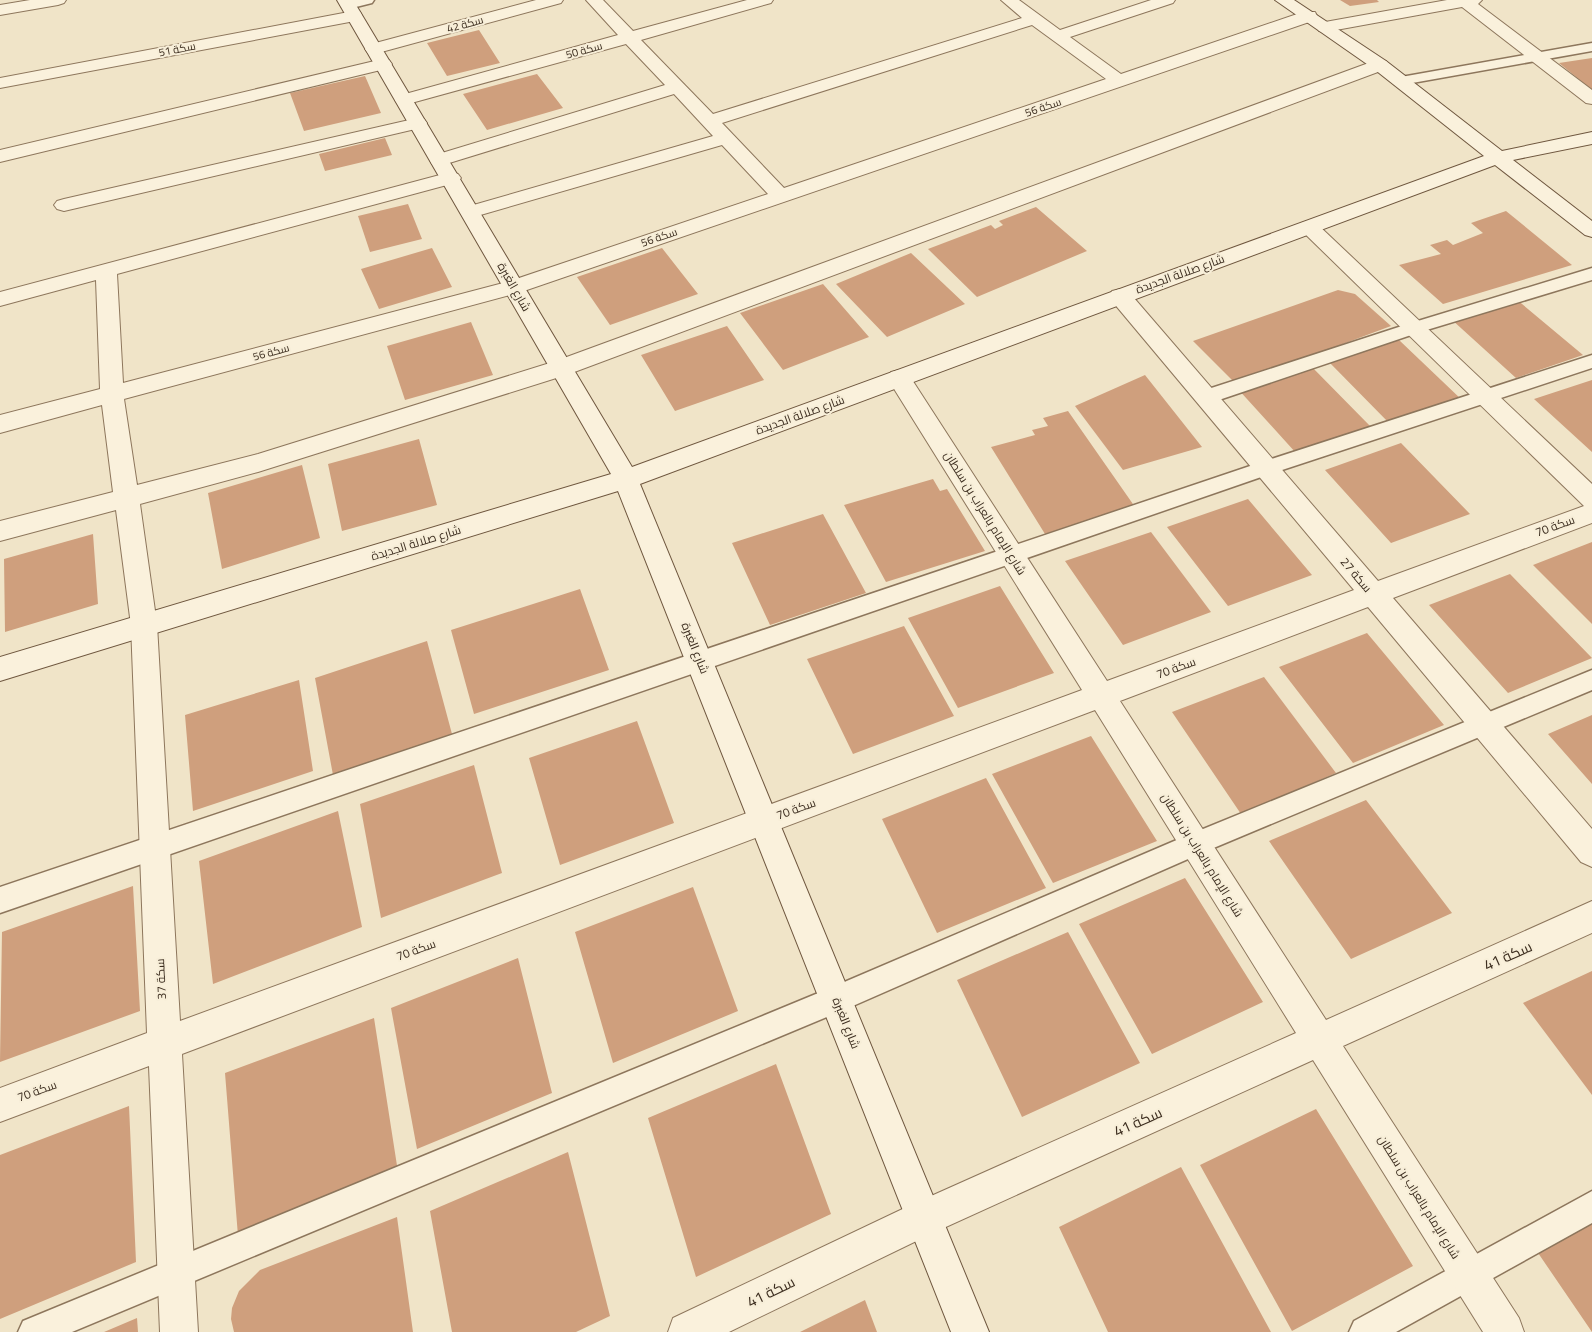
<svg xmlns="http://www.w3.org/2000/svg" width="1592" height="1332" viewBox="0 0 1592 1332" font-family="Georgia,Cairo,serif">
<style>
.building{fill:#cf9f7d}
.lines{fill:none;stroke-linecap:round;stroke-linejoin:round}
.lane-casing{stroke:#8d765c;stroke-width:3}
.street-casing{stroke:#8d765c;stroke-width:2}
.secondary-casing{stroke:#6f573f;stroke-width:2}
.lane{fill:#faf1dc;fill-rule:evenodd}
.street{fill:#faf1dc;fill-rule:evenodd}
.secondary{fill:#faf1dc;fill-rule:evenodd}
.labels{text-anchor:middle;stroke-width:4;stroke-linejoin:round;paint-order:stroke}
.far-street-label{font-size:11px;fill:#3d2e20;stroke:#f7eed8}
.street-label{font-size:12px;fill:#3d2e20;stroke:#f7eed8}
.near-street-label{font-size:15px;fill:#3d2e20;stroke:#f7eed8}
</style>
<rect width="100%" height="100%" fill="#f0e4c8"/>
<path class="building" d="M1340,0H1377L1379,2L1350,6Z
M479,30L500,63L447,76L427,43Z
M1592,58V90L1559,63Z
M537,74L563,108L487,130L463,94Z
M365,76L381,113L304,131L290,93Z
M385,138L392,155L325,171L319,154Z
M408,204L422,239L370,252L358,216Z
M1036,207L1087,251L977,297L928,249L991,225L995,229L1003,225L999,221Z
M1506,211L1572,265L1443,304L1399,265L1441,254L1430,245L1447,240L1453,245L1483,233L1471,223Z
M432,248L452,287L379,309L361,269Z
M662,248L698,294L610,325L577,277Z
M911,253L965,304L887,337L836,284Z
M823,284L869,337L783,370L740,313Z
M1338,290L1355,294L1391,326L1236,384L1193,341Z
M1516,299L1583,355L1516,378L1451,319Z
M471,322L493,375L405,400L387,346Z
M727,326L764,380L675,411L641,355Z
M1399,340L1463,401L1391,425L1329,362Z
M1310,365L1371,427L1296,453L1237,388Z
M1145,375L1202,447L1123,470L1075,406Z
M1592,380V452L1534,399Z
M1068,411L1135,507L1045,534L991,447L1035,435L1032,430L1048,426L1043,418Z
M419,439L437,505L342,531L328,464Z
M1401,443L1470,514L1391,543L1325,470Z
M302,465L320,538L222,569L208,493Z
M933,479L940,491L947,489L985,551L886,582L844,505Z
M1248,499L1312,575L1228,606L1167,527Z
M823,514L866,593L770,625L732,543Z
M1151,532L1211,612L1123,645L1065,561Z
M93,534L98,604L5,632L4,559Z
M1592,542V624L1533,565Z
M1510,574L1592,658L1508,693L1429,605Z
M1000,586L1054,673L958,708L908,618Z
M580,589L609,670L474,714L451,630Z
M904,626L954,716L853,754L807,659Z
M1367,633L1444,725L1353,763L1279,667Z
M427,641L452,734L333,775L315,678Z
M1264,677L1336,773L1241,814L1172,712Z
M299,680L313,771L193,811L185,715Z
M1592,715V784L1548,734Z
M637,721L674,823L560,865L529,758Z
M1091,736L1157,841L1053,883L992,774Z
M474,765L502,873L381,918L360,804Z
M986,778L1046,888L937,933L882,819Z
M1366,800L1452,913L1351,959L1269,841Z
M338,811L362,927L213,984L199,861Z
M1185,878L1263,1002L1152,1054L1079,924Z
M133,886L140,1011L0,1062L2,932Z
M693,887L738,1011L613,1063L575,932Z
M1068,932L1140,1063L1022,1117L957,980Z
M518,958L552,1093L417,1149L391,1008Z
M1592,971V1095L1523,1003Z
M374,1018L398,1172L238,1236L225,1073Z
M776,1064L831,1214L696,1277L648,1118Z
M129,1106L136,1262L0,1319V1155Z
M1316,1109L1413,1266L1292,1331L1200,1165Z
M568,1152L610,1316L576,1332H452L430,1211Z
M1181,1167L1271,1332H1108L1059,1227Z
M1592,1215V1332L1534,1247Z
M397,1217L413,1332H234L231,1319L232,1308L239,1291L260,1270Z
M865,1300L877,1332H800Z
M137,1318L138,1332H104Z"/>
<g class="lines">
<defs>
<path id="lane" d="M352,0H374L372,3L348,9L343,8L341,5L343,2Z
M1592,43V51L1401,85L1396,84L1394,81L1396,78L1401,77Z
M1592,268V280L1420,332L1213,402L1206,404L1199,402L1197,397L1199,392L1408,324Z
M1592,355V368L1273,473L0,913V887L1259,463Z
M1592,670V690L1204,852L846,1009L72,1332H18L23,1321L828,989L1186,836Z
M1592,1191V1223L1396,1332H1349L1354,1321Z"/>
<path id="street" d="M30,0H66L64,3L58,5L0,15V5Z
M536,0H563L561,3L374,54L368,53L365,49L368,45Z
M586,0H603L633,31L747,0H773L771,3L641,40L713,114L1022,18L1001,0H1019L1060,30L1151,0H1175L1173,3L1070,37L1121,74L1303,12H1315L1317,16L1315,20L521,292L124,399L137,485L258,454L553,362L1374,61L1380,60L1386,61L1389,65L1386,69L569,374L258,472L140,504L157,625L180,1021L1082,690L891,384L888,378L891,372L899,370L907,372L1107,681L1354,590L1112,301L1109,296L1112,291L1120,289L1128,291L1378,581L1584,506L1302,231L1299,227L1302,223L1309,221L1316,223L1592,484V523L1393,598L1592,829V867L1581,862L1368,607L1120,701L1326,1020L1592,901V933L1343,1046L1519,1318L1524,1332H1483L1313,1060L937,1231L729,1332H668L673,1318L911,1205L1296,1033L1095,710L182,1054L198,1332H160L149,1066L0,1122V1088L147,1033L131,625L116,510L0,541V521L113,492L102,405L0,433V415L100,389L96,280L0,306V292L451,172L458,174L461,178L458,182L117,274L123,383L507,282L768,194L722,145L477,216L470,218L463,216L460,212L463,208L713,136L674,94L446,164L439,166L432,164L430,160L432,156L665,85L626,44L404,105L398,104L395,100L398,96L618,35ZM1032,25L1106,79L784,188L722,123Z
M1447,0H1482L1478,4L1592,90V104L1586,103L1462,7L1325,32L1319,31L1317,27L1319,23L1325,22Z
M354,11L360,12L362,16L360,20L0,88V78Z
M383,59L389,60L392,64L389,68L0,162V150Z
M418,118L424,119L427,123L424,127L64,211L57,209L54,205L57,201L64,199Z"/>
<path id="secondary" d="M337,0H353L632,467L1484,156L1374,69L1275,0H1294L1386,61L1502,151L1592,132V144L1513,160L1592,221V237L1585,235L1495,165L640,484L989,1332H951L618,491L0,681V657L611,474Z"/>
</defs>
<use href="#lane" class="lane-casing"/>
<use href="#street" class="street-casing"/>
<use href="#secondary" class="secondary-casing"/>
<use href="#lane" class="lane"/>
<use href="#street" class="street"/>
<use href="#secondary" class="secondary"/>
</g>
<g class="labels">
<g class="far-street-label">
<text transform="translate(465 24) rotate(-15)" y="4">سكة 42</text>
<text transform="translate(177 49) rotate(-11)" y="4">سكة 51</text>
<text transform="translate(584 50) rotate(-15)" y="4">سكة 50</text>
<text transform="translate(1043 107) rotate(-19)" y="4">سكة 56</text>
<text transform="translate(659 237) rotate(-19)" y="4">سكة 56</text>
<text transform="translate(271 352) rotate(-15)" y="4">سكة 56</text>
</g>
<g class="street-label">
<text transform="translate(1180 274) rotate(-20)" y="4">شارع صلالة الجديدة</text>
<text transform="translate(514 287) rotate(60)" y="4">شارع الغبرة</text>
<text transform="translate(800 415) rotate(-20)" y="4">شارع صلالة الجديدة</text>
<text transform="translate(985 513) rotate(58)" y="4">شارع الإمام بالعراب بن سلطان</text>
<text transform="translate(1555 526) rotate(-20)" y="4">سكة 70</text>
<text transform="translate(416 543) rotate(-17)" y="4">شارع صلالة الجديدة</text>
<text transform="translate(1356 575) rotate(50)" y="4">سكة 27</text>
<text transform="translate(695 648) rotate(68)" y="4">شارع الغبرة</text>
<text transform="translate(1176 668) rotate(-20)" y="4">سكة 70</text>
<text transform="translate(796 809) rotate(-20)" y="4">سكة 70</text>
<text transform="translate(1202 855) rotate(58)" y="4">شارع الإمام بالعراب بن سلطان</text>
<text transform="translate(416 950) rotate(-20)" y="4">سكة 70</text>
<text transform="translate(161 979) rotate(-93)" y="4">سكة 37</text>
<text transform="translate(846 1023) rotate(68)" y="4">شارع الغبرة</text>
<text transform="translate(37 1091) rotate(-20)" y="4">سكة 70</text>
<text transform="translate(1419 1197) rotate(58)" y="4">شارع الإمام بالعراب بن سلطان</text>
</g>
<g class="near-street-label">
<text transform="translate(1508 956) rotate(-24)" y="5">سكة 41</text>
<text transform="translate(1138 1122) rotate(-24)" y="5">سكة 41</text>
<text transform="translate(771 1292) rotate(-26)" y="5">سكة 41</text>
</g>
</g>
</svg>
